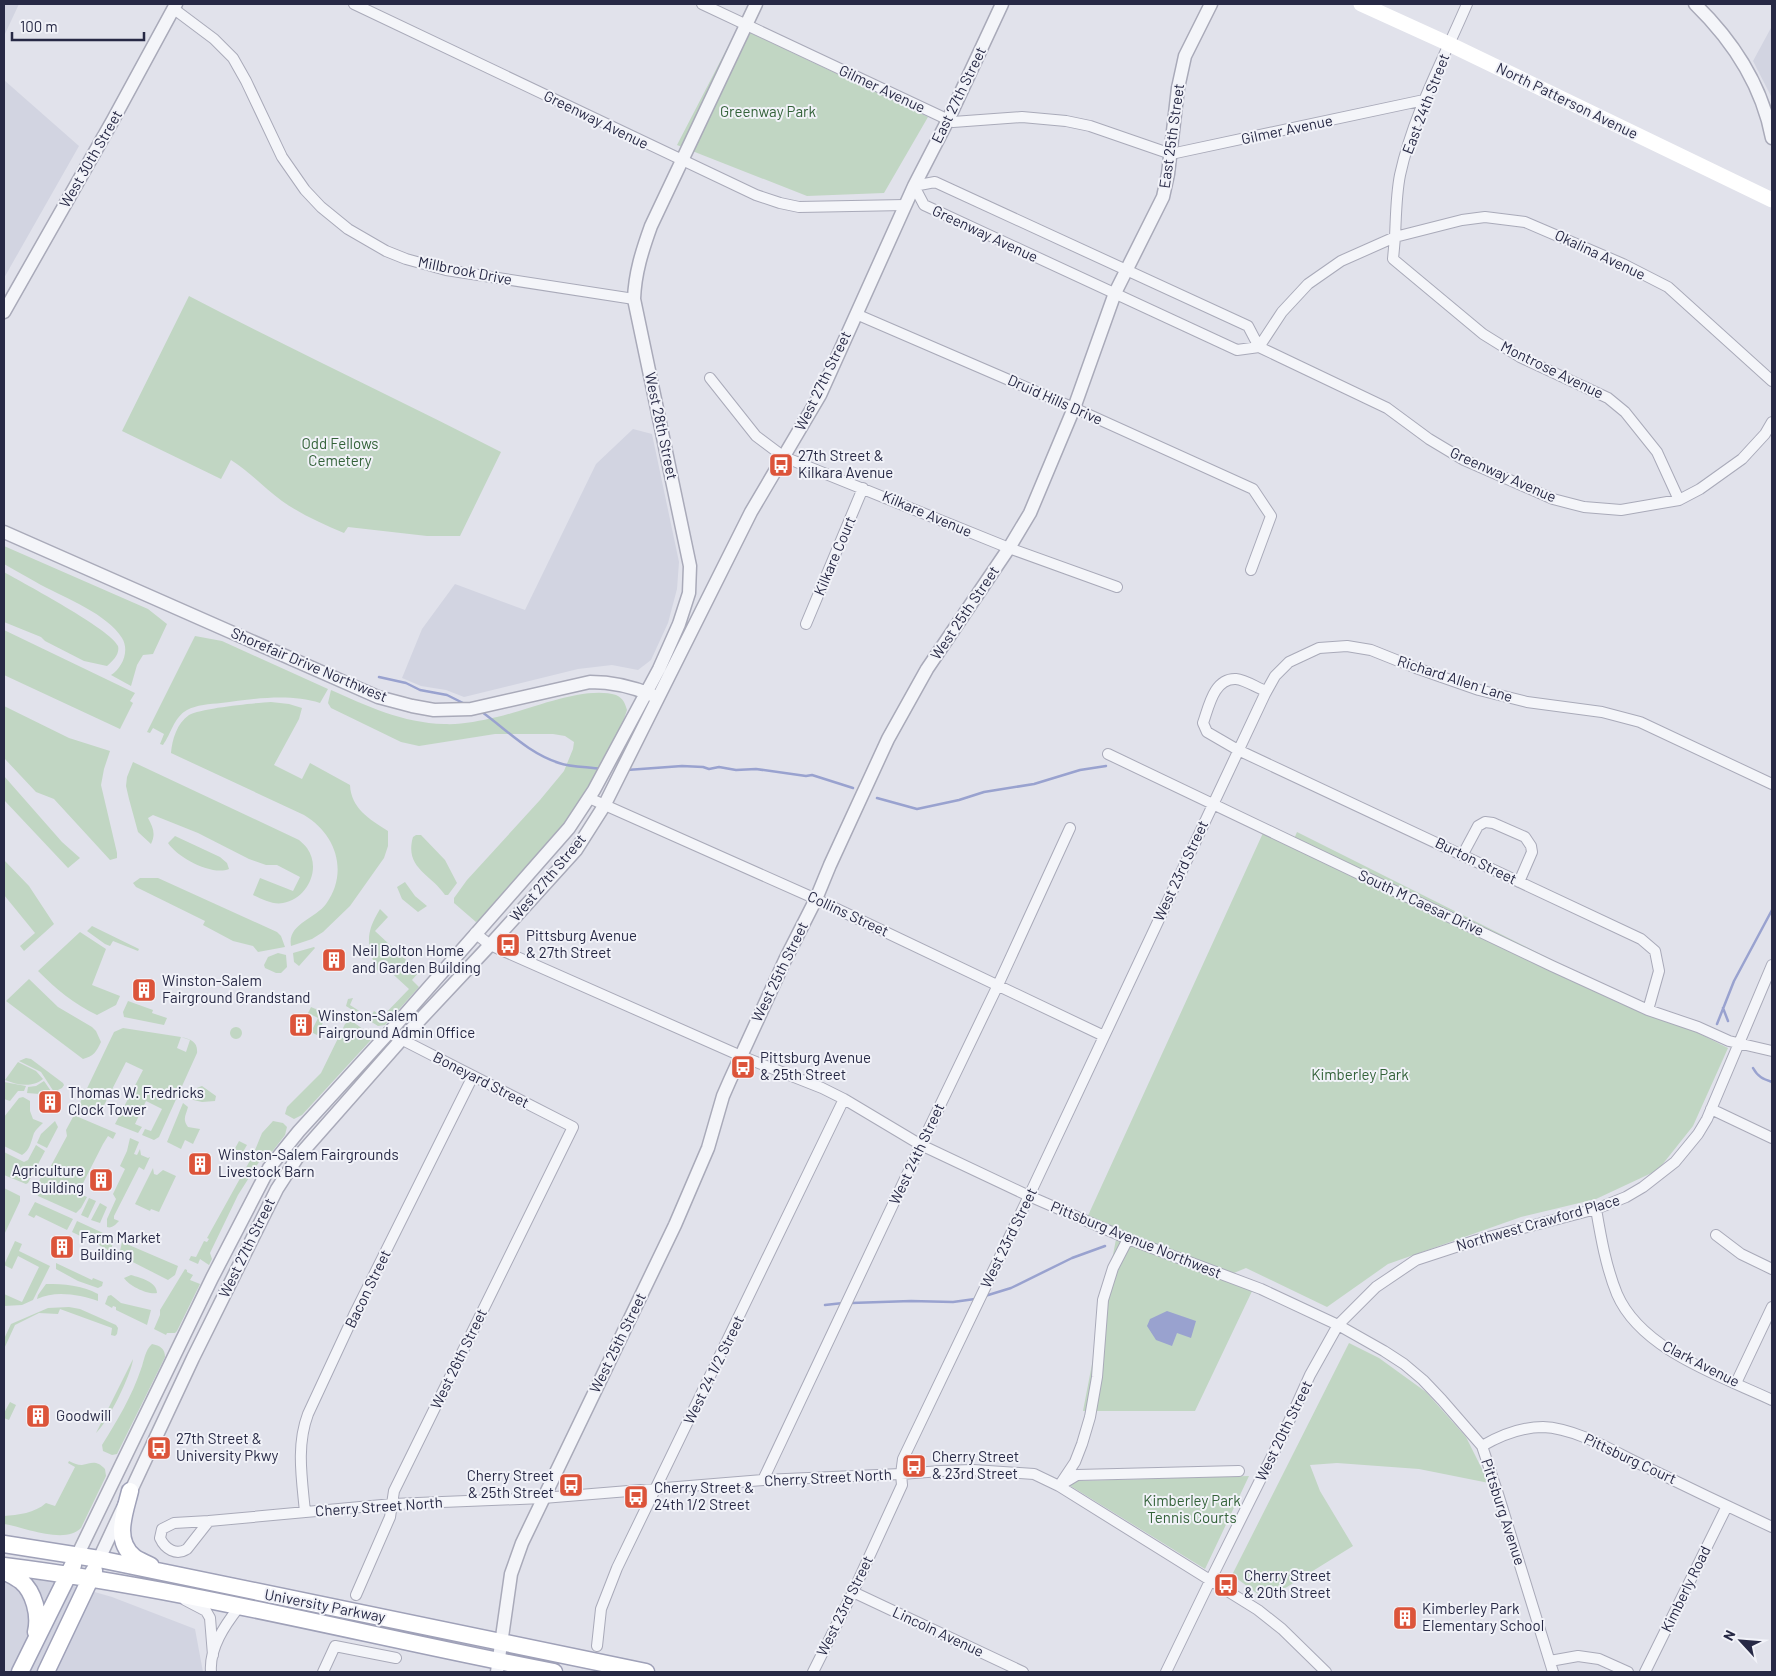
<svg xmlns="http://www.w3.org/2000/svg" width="1776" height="1676" viewBox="0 0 1776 1676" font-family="Barlow,sans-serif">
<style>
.built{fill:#d2d4e1}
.green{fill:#c1d6c3}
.water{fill:#99a2cf}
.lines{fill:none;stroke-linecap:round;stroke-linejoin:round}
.stream{stroke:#99a2cf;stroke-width:2.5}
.minor-casing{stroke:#a9aab9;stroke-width:12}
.tertiary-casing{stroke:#a9aab9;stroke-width:15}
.primary-casing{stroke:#9fa1b8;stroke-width:19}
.minor{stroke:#f4f5f9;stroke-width:10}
.tertiary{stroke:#f4f5f9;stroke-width:12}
.secondary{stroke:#fff;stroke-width:15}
.primary{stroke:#fff;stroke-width:16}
.labels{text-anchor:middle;stroke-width:4;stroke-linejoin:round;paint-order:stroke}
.street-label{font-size:15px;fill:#272945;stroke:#f1f2f8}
.park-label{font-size:15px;fill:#336239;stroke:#f1f2f8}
.poi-label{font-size:15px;fill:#272945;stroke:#f1f2f8;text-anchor:start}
</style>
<rect width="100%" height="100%" fill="#e1e2eb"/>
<path class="built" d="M4,4H19L4,36Z
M1772,26V98L1753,61Z
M4,80L79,146L4,278Z
M633,429L652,434L679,562L677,589L668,623L651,660L638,670L612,665L578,669L464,697L446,690L421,686L402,678L422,629L455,584L525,610L596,464Z
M4,1579L53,1580L112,1597L195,1629L203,1672H4Z"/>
<path class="green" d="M738,27L928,117L884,193L807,196L677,145Z
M189,296C292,350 398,399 501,452L460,536H427L348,527L344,533C323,524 302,515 282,501C264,488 250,472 231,460L221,479L122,431Z
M4,546L148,609L167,624L153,654L143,655L137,665L131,686L111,675C122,668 130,651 122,638C107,614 66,598 41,585C29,578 16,571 4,564Z
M4,572C23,583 112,630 118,646C120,654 113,661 107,666L84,661L45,641L41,637L4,622Z
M4,630L135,693L130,701L133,703L120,729L4,675Z
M195,636L222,641L328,689L320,703C290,693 251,699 221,703C210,704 196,705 187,710C174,717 171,734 163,745L160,744L164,734L153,728L150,733L147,732Z
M331,690C367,706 403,723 444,724C461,725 479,721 497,717C528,710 585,685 616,695C623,698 625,703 627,710L622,725L589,789L567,822L481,919L476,922L454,903V898L467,880L540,800L564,771L573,749L574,742L565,736L553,734H495L419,746L401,742L331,708L328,703Z
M271,702L289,704L302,708L299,719L274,765L302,779L310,763L350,785C351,808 369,819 388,831V846L384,858L350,906L323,932L312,939L291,946C287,924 315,919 326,904C349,872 336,834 304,815L171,753C172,740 177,723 189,715C202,708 254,703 271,702Z
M4,706L69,738L110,751L104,769L101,785L117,853V858L110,860L54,799L36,792L4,758Z
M133,762L299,840C302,843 305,845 307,848C322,869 307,899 283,903C273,905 262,899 253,895L260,878L293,891L300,877L277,865H266L249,859L198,833L153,815L148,818C153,827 156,834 151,844L138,832L129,799L126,786L127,777Z
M4,776L62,842L80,858L68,868L4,800Z
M1297,832L1728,1048L1693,1126L1658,1170L1596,1199L1521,1217L1388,1264L1327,1307L1246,1268L1229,1275L1254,1287L1195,1411H1083L1117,1234L1086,1220L1263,833L1291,846Z
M416,835H421L445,860L457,883L448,895H445C431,874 404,868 413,837Z
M175,836L220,857L227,863L229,869C212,876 178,858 168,843Z
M4,860L29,886L54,924L24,951L20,946L35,933L4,895Z
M140,878H158L277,932L281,936L285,947L258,952L253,946L233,941L203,925L205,921L136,887L133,883Z
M405,882L415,896L427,906L418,912L402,899L397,887Z
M380,909L388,917L375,931L419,972L412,980L419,987L385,1025L378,1026L346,1006L348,999L353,998L350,1005L370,1018L374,1011L382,1017L409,989L384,966L378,971L376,969C367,943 365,934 380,909Z
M92,926L139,949L138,951L113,941L110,946L105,944L87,931Z
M80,932L106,949L92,985L120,996L116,1005L97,1015C74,1004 56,989 38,971Z
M314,947L315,948L299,966L294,962L293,953Z
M278,953L286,955L287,967L281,973H276L265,968L264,965L268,957Z
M29,979L58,1007L92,1027L96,1031L101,1042C96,1052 94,1056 83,1059L6,1001Z
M128,1001L153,1010L152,1013L167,1018L164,1025L124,1017L123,1012Z
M311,1007L327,1014L317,1035L311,1032L318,1018L308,1013Z
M348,1022H353L370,1034L372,1038L370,1041L302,1115L294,1119L285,1114L287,1107L321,1073L345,1024Z
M230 1033a6 6 0 1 1 12 0a6 6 0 1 1-12 0Z
M123,1028L181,1037L177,1048L186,1052L190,1040L181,1037C191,1039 198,1042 197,1053L159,1137L154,1140L142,1135L145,1129L151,1131L162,1109L146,1101L135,1124L142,1127L138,1133L115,1124L143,1070L126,1062L98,1117L80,1108V1103L114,1032Z
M26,1058L31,1059L63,1083L64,1085L62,1088L54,1092L41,1072L19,1061Z
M18,1062L36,1071L43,1079C32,1088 17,1085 5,1080Z
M44,1081L53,1094L52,1095L27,1093L28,1087L36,1086Z
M4,1082L26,1086L24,1091H18L10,1101L4,1099Z
M202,1086L216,1096L215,1101L202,1102L185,1098L189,1091Z
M23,1097L30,1101V1111L33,1119L43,1123C40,1126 36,1129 34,1133C31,1142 30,1150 22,1155L4,1146V1117L19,1098Z
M183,1103L188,1107C186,1115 182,1119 188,1127L200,1129L193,1144L185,1140L181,1149L167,1142Z
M76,1116L116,1133L113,1139L108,1136L103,1144L78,1193L87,1197L81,1208L76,1213L38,1196L36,1188L41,1177L46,1175L67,1136L66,1130L73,1117Z
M55,1121L58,1127L47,1148L37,1143L41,1134Z
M273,1121L283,1123L287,1127L285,1135L265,1161L259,1162L238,1195L210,1253L212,1259L209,1265L200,1259L198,1264L189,1260L191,1256L196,1257L204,1241L207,1242L209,1239L207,1238L253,1155L262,1133Z
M130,1138L139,1142L134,1154L137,1155L140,1149L141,1155L148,1158L150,1157L144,1170L139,1167L114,1216V1219L119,1221C116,1224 112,1229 107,1227V1219L116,1199L113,1194L125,1169L120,1166L127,1151Z
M239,1141L247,1145L240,1157L232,1154Z
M36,1145L45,1151L28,1183L26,1184L4,1175V1152L24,1162L28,1160Z
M153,1168L154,1174L157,1175L163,1170L176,1176L159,1212L151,1209L150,1211L135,1204Z
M4,1188L20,1196V1201L4,1235Z
M89,1198L96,1201L88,1218L81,1215Z
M35,1202L73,1219L67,1230L36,1215L34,1218L28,1215Z
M100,1203L107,1207L100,1223L91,1220Z
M77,1221L114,1238L110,1255L106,1253L107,1249L72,1232Z
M15,1241L22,1244L19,1251L50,1266L33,1300L22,1305L4,1306V1294L22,1302L39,1267L18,1256L12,1269L4,1265Z
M122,1242L178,1266L175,1275L168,1280L119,1255Z
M56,1263L92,1280L93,1278L103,1282L102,1286L98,1288L78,1281L56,1269Z
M185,1269L187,1270V1272L193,1275L190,1280L200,1284L177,1331L175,1333H167L166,1335L154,1329L160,1315V1310Z
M131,1275C141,1278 157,1282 157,1293C148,1295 129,1286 124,1278Z
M46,1284C64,1284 82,1285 98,1294V1301C80,1295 56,1290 37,1299L38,1295Z
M111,1295L121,1303L151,1310L147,1325L116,1310V1307L113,1306L112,1308L105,1304L108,1296Z
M69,1307L80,1309L116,1325L118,1328L117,1334L115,1336L111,1335L112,1328L60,1309L58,1314L39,1313L15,1325L4,1349V1339L11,1324L48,1308Z
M1349,1343L1379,1358L1426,1392L1466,1437L1489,1483L1419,1469L1337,1463L1310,1465L1320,1491L1353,1546L1266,1600L1232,1575Z
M152,1344C160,1346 165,1348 165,1357L117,1454L112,1455L103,1451L102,1445C117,1421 132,1396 141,1369C144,1361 145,1350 152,1344Z
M133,1359C132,1373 107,1424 96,1433Z
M10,1402L16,1405L9,1420L4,1418V1413Z
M69,1461C73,1463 77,1465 82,1465C92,1463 96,1460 105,1469L106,1476L81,1528C65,1545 24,1527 4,1524V1516C18,1515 35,1513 46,1503L55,1506L75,1467L68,1463Z
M1249,1476L1205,1569L1069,1485L1078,1481Z"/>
<path class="water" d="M1167,1311L1196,1321L1191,1338L1177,1333L1172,1346L1156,1340L1147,1326L1150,1319Z"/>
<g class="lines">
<path class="stream" d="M379,677L406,683L420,690L447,695L465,704
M482,712C507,730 528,753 559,763C570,767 589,767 601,769
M627,770L682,766L703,767L709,769L719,767L736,770L756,769L806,776L812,775L853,788
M877,798L917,809L959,800L984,792L1034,784L1080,770L1106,766
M1723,1008L1728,1021
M1717,1024L1734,981L1772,910
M1753,1068C1758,1077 1763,1079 1772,1082
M985,1296L1011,1288L1072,1258L1105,1246
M851,1303L911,1301L953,1302L975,1299
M825,1305L843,1303"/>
<defs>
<path id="minor" d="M354,4L756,195L780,203L799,207L905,205
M702,4L953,122L1022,117L1066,121L1090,126L1171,154L1424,100
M174,9L214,39L233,58L246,81L282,157L305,190L321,207L348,229L386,251L406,259L446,270L634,299
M856,314L1074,408L1253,489L1271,516L1251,570
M1259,347L1248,326L935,182L914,186L924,205L1237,350L1259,347L1387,408L1429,439L1464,460L1553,499L1584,507L1621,510L1679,500L1700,489L1742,459L1765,434L1772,422
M1259,347L1282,312L1308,284L1341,261L1395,237C1396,217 1396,195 1400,175C1413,115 1443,60 1467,4
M710,378L756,436L784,457L1009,548L1117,587
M1679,500L1657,452L1625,412L1608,398L1520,357L1483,334L1393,259L1395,237L1462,220L1485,217L1525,222L1623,264L1668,287L1772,381
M806,624L863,488
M1266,691C1257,688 1246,680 1236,679C1214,678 1209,706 1203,723L1207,732L1238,750L1641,939L1655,951L1659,971L1648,1010
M1108,754L1552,966L1648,1010L1698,1027L1729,1041L1772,1051
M589,798L816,899L1104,1036
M1463,854L1478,826L1485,822L1493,823L1525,837L1531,846L1532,852L1519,882
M475,933L490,945L741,1056L822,1088L844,1099L921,1145L1029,1196L1128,1239L1261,1289L1338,1325L1384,1351L1404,1364L1423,1380L1442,1400L1482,1446L1498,1494L1553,1672
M1711,1109L1772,1138
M1596,1209C1601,1238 1606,1267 1617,1294C1641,1350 1721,1376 1772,1400
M1716,1235L1741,1254L1772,1269
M1736,1383L1772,1307
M1482,1446C1501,1435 1520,1427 1543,1427C1575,1428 1613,1451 1642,1465C1685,1486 1729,1507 1772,1527
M763,1480L921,1145L998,985L1070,828
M1062,1484L1077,1475L1239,1471
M1059,1486L1075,1462L1082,1444L1090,1417L1097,1377L1103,1300L1113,1268L1128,1239
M305,1512C302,1479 296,1446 308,1414L354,1315L473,1076
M209,1521L187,1549C176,1556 165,1549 160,1538L162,1529L174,1523L209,1521L393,1504L543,1498L763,1480L901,1474L941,1471L973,1470L1034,1474L1059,1486L1258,1610L1282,1629L1326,1672
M853,1592L1023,1672
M356,1595L390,1517L394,1491L573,1127L389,1033
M185,1600L206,1611L210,1618L213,1655
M597,1646L601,1609L617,1568L844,1099
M1550,1661L1578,1656L1599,1659L1628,1672
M211,1672C209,1648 225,1625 239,1607
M323,1672L335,1646L396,1658
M813,1672L853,1592L902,1485L901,1474L903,1459L1029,1196L1265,694L1275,676L1289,662L1319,648L1347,646L1371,650L1416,668L1479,690L1527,702L1602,712L1640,722L1772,784
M1166,1672L1210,1581L1286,1428L1310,1375L1338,1325L1376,1287L1416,1260L1477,1240L1596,1209L1626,1197L1643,1187L1675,1162L1698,1134L1707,1119L1772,965
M1645,1672L1727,1506"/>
<path id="tertiary" d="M1695,4C1733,41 1762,86 1772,138
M4,312L113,120L176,4
M4,532L378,697L412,706L434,710L471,709L590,682C613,682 631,686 652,695
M77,1556L212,1278L269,1168L299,1131L394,1027L569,828L594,790L659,669L679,624L689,593L690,566L634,299C635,273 642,251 651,226L756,4
M99,1559L193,1358L277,1189L297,1158L401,1040L490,945L576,850L604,806L751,512L820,395L914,186L948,120L1002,4
M497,1672L511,1574L522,1543L675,1225L708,1148L723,1096L730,1080L785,960L816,899L830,865L888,739L927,669L1009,548L1030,513L1074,408L1115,293L1163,197L1168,174L1178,88L1185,56L1211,4"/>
<path id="primary" d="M130,1491C125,1512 113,1540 134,1557C139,1561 146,1563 151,1566
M4,1544L99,1559L646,1672
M4,1566C189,1589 371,1637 554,1672
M4,1571C9,1574 16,1577 21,1581C34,1592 40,1615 36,1632
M20,1672L73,1565
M46,1672L94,1571"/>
</defs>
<use href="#minor" class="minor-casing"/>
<use href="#tertiary" class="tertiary-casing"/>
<use href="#primary" class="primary-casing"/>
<use href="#minor" class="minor"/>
<use href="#tertiary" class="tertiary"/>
<path class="secondary" d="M1361,4L1449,44L1772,200"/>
<use href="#primary" class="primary"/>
</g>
<defs>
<symbol id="bus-square" viewBox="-11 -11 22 22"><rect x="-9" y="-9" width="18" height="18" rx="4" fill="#dc543a" stroke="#f1f2f8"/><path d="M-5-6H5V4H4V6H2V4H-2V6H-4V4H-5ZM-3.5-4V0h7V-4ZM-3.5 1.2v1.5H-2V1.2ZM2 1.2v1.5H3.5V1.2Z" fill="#fff"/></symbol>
<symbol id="building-square" viewBox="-11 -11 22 22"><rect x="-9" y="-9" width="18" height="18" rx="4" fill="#dc543a" stroke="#f1f2f8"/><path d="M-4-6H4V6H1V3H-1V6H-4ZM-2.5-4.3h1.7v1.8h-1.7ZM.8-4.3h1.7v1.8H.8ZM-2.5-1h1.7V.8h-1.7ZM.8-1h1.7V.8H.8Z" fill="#fff"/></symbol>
</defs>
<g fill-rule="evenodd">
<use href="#bus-square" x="767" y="451" width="28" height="28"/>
<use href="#bus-square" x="494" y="931" width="28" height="28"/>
<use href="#building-square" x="320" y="946" width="28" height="28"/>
<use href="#building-square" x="130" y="976" width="28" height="28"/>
<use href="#building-square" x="287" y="1011" width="28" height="28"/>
<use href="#bus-square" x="729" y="1053" width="28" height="28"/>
<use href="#building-square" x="36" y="1088" width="28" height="28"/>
<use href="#building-square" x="186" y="1150" width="28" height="28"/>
<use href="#building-square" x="87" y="1166" width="28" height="28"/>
<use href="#building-square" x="48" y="1233" width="28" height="28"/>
<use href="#building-square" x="24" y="1402" width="28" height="28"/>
<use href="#bus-square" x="145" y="1434" width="28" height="28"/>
<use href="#bus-square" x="900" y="1452" width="28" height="28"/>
<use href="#bus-square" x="557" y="1471" width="28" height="28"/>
<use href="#bus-square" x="622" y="1483" width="28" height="28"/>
<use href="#bus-square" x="1212" y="1571" width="28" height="28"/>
<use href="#building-square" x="1391" y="1604" width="28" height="28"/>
</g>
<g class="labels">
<g class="street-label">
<text transform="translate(882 89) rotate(25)" y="5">Gilmer Avenue</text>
<text transform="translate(959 95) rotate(-64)" y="5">East 27th Street</text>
<text transform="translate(1567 101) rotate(26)" y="5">North Patterson Avenue</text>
<text transform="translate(1426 104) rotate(-69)" y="5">East 24th Street</text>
<text transform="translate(596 120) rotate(26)" y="5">Greenway Avenue</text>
<text transform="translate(1287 130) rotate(-12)" y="5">Gilmer Avenue</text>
<text transform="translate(1172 136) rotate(-82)" y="5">East 25th Street</text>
<text transform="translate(91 159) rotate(-60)" y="5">West 30th Street</text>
<text transform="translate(985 234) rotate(25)" y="5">Greenway Avenue</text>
<text transform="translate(1600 255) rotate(25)" y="5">Okalina Avenue</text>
<text transform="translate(465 271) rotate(11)" y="5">Millbrook Drive</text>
<text transform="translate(1552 370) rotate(26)" y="5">Montrose Avenue</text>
<text transform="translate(823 381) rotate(-64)" y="5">West 27th Street</text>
<text transform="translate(1055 400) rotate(24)" y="5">Druid Hills Drive</text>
<text transform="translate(661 426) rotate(78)" y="5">West 28th Street</text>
<text transform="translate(1503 475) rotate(24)" y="5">Greenway Avenue</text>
<text transform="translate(927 514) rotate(23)" y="5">Kilkare Avenue</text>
<text transform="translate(835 556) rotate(-67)" y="5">Kilkare Court</text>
<text transform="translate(965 613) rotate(-56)" y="5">West 25th Street</text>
<text transform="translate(309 665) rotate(23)" y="5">Shorefair Drive Northwest</text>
<text transform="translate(1455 679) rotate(18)" y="5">Richard Allen Lane</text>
<text transform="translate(1476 861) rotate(26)" y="5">Burton Street</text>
<text transform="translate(1181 871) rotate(-65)" y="5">West 23rd Street</text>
<text transform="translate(548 878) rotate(-50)" y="5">West 27th Street</text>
<text transform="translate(1421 903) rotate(25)" y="5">South M Caesar Drive</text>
<text transform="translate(848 914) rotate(25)" y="5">Collins Street</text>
<text transform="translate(780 972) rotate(-64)" y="5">West 25th Street</text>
<text transform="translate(481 1080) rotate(27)" y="5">Boneyard Street</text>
<text transform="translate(917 1154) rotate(-65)" y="5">West 24th Street</text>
<text transform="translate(1538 1223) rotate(-16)" y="5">Northwest Crawford Place</text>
<text transform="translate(1009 1238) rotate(-64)" y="5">West 23rd Street</text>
<text transform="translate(1136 1240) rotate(22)" y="5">Pittsburg Avenue Northwest</text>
<text transform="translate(247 1248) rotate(-64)" y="5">West 27th Street</text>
<text transform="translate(368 1289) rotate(-64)" y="5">Bacon Street</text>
<text transform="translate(618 1343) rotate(-64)" y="5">West 25th Street</text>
<text transform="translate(459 1359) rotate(-64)" y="5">West 26th Street</text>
<text transform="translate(1701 1364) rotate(27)" y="5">Clark Avenue</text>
<text transform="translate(714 1370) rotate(-64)" y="5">West 24 1/2 Street</text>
<text transform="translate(1284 1431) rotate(-64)" y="5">West 20th Street</text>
<text transform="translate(1630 1459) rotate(25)" y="5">Pittsburg Court</text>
<text transform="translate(828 1478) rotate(-3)" y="5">Cherry Street North</text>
<text transform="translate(379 1507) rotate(-4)" y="5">Cherry Street North</text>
<text transform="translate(1503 1512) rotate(72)" y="5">Pittsburg Avenue</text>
<text transform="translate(1686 1589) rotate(-64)" y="5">Kimberly Road</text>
<text transform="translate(325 1606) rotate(11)" y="5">University Parkway</text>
<text transform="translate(845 1606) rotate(-64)" y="5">West 23rd Street</text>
<text transform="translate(938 1632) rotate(25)" y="5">Lincoln Avenue</text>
</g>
<g class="park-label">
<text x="768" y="117">Greenway Park</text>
<text x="340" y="449">Odd Fellows<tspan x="340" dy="17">Cemetery</tspan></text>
<text x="1360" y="1080">Kimberley Park</text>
<text x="1192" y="1506">Kimberley Park<tspan x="1192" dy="17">Tennis Courts</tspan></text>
</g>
<g class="poi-label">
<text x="798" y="461">27th Street &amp;<tspan x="798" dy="17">Kilkara Avenue</tspan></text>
<text x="526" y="941">Pittsburg Avenue<tspan x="526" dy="17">&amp; 27th Street</tspan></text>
<text x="352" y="956">Neil Bolton Home<tspan x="352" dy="17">and Garden Building</tspan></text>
<text x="162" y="986">Winston-Salem<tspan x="162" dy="17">Fairground Grandstand</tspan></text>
<text x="318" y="1021">Winston-Salem<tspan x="318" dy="17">Fairground Admin Office</tspan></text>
<text x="760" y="1063">Pittsburg Avenue<tspan x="760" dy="17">&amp; 25th Street</tspan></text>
<text x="68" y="1098">Thomas W. Fredricks<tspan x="68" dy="17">Clock Tower</tspan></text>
<text x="218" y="1160">Winston-Salem Fairgrounds<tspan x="218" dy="17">Livestock Barn</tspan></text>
<text x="84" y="1176" text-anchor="end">Agriculture<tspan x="84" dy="17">Building</tspan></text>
<text x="80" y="1243">Farm Market<tspan x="80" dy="17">Building</tspan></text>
<text x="56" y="1421">Goodwill</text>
<text x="176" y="1444">27th Street &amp;<tspan x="176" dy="17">University Pkwy</tspan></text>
<text x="932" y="1462">Cherry Street<tspan x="932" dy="17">&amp; 23rd Street</tspan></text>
<text x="554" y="1481" text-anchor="end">Cherry Street<tspan x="554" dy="17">&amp; 25th Street</tspan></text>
<text x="654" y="1493">Cherry Street &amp;<tspan x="654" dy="17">24th 1/2 Street</tspan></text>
<text x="1244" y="1581">Cherry Street<tspan x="1244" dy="17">&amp; 20th Street</tspan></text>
<text x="1422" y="1614">Kimberley Park<tspan x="1422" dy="17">Elementary School</tspan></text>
</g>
</g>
<rect width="1776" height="1676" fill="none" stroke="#272945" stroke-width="10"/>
<g transform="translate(1741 1641) rotate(296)" stroke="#f1f2f8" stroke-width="4" paint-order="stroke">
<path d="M0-4L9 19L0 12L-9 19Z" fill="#272945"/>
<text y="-8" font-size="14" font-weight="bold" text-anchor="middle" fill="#272945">N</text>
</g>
<path d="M12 32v8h132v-8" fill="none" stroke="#272945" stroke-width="2.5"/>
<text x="20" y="32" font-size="15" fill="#272945" stroke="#f1f2f8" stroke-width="4" paint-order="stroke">100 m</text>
</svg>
